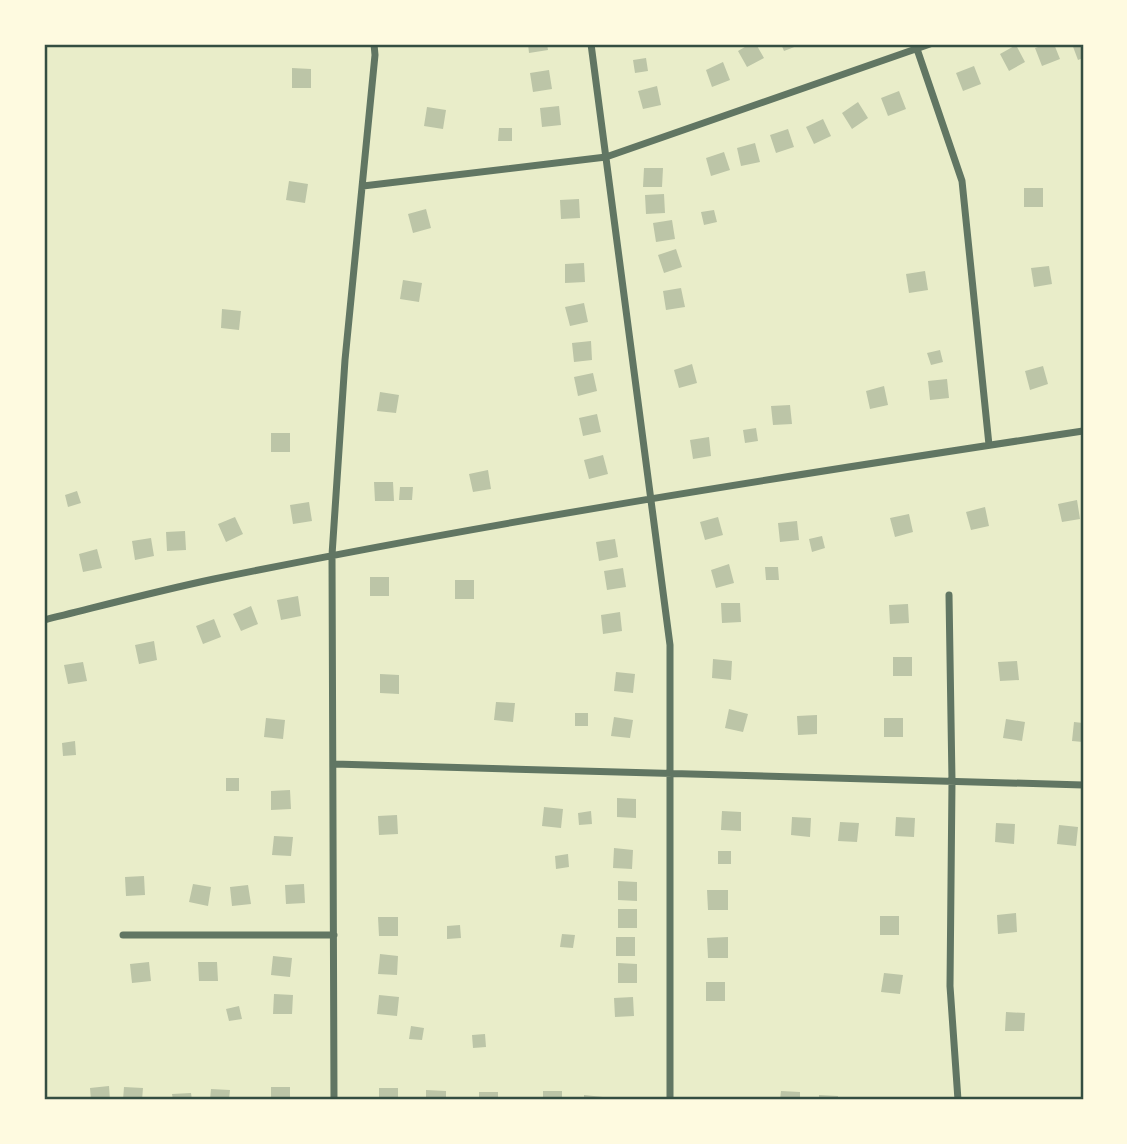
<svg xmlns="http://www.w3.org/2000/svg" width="1127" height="1144" viewBox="0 0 1127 1144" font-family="Commissioner,sans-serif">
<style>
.building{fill:#bcc5a7}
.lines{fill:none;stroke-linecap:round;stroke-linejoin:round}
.minor{stroke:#617663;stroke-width:7}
.neatline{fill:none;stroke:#344e41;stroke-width:2.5}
</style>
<rect width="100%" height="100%" fill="#e9edc9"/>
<path class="building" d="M528,44H547L548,50L529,53Z
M750,44H756L764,58L747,67L738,51Z
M781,44H802L784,51Z
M1047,44H1054L1060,59L1042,66L1035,48Z
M1072,44H1083V58L1078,60Z
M1016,45L1025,62L1009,71L1000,54Z
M646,58L648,71L635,73L633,60Z
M723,62L730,80L712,87L706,70Z
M974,66L981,84L963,91L956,73Z
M292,68L311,69V88H292Z
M549,70L552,89L533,92L530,73Z
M657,86L661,105L643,109L638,91Z
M899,91L906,109L888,116L881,98Z
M858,102L868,118L852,129L842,113Z
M559,106L561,125L542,127L540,108Z
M427,107L446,110L443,129L424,126Z
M823,119L831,136L814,144L806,127Z
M499,128H512V141H498Z
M788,129L794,147L776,153L770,135Z
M755,143L760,162L741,166L737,148Z
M724,152L730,170L711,176L706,158Z
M644,168H663L662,187H643Z
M289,181L308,184L305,203L286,200Z
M1024,188H1043V207H1024Z
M664,194L665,213L646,214L645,195Z
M579,199L580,218L561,219L560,200Z
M426,209L431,228L413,233L408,214Z
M714,210L717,222L704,225L701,212Z
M672,220L675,239L656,242L653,223Z
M676,249L682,267L664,273L658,255Z
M584,263L585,282L565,283V264Z
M1049,266L1052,284L1034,287L1031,268Z
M925,271L928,290L909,293L906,274Z
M403,280L422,283L419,302L400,299Z
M681,288L685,307L666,310L663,291Z
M584,303L588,322L570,326L565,307Z
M222,309L241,311L239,330L221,328Z
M591,341L592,360L574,362L572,343Z
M940,350L943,362L931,365L927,353Z
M692,364L697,383L679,388L674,370Z
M1043,366L1048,384L1030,390L1025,371Z
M593,373L597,391L578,396L574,377Z
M947,379L949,398L930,400L928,381Z
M884,386L888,405L870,409L866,391Z
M380,392L399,395L396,413L377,411Z
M790,405L792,424L773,425L771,406Z
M597,414L601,432L583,436L579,418Z
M756,428L758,441L745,443L743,430Z
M271,433H290V452H271Z
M709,437L711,456L693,459L690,440Z
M603,455L608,474L589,479L584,460Z
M488,470L491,489L473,492L469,474Z
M374,482H393L394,501H375Z
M400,487H413L412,500H399Z
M77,491L81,503L68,507L65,495Z
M1077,500L1080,519L1062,522L1058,504Z
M309,502L312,521L293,524L290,505Z
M985,507L989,526L971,530L966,512Z
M909,514L913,532L895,537L890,518Z
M235,517L243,534L226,542L218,524Z
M718,517L723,535L705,540L700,522Z
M797,521L799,540L780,542L778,523Z
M185,531L186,550L167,551L166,532Z
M822,536L825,548L812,552L809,539Z
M151,538L154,556L135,560L132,541Z
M615,539L618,557L599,561L596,542Z
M97,549L102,568L83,572L79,554Z
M729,564L734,583L716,588L711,570Z
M765,567H778L779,580H766Z
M623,568L626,587L607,590L604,571Z
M370,577H389V596H370Z
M455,580H474V599H455Z
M298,596L301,616L281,620L277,600Z
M721,603H740L741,622L722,623Z
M908,604L909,623L890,624L889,605Z
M251,606L258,624L241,631L233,614Z
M620,612L622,631L603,634L601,615Z
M214,619L221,637L203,644L196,626Z
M154,641L157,660L139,664L135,645Z
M893,657H912V676H893Z
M713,659L732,661L731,680L712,678Z
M1017,661L1019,680L1000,681L998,662Z
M83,662L87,681L68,684L64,665Z
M616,672L635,674L633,693L614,691Z
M380,674L399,675V694L380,693Z
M496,702L515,703L513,722L494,720Z
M729,709L748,714L743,732L725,728Z
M575,713H588V726H575Z
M817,715V734L798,735L797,716Z
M614,717L633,720L630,738L611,736Z
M266,718L285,720L283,739L264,737Z
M884,718H903V737H884Z
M1006,719L1025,722L1022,741L1003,738Z
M1074,722L1083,723V742L1072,741Z
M75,741L76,755L63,756L62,743Z
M226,778H239V791H226Z
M290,790L291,809L271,810V791Z
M617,798L636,799V818L617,817Z
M544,807L563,809L561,828L542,826Z
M591,811L592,824L579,825L578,813Z
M722,811L741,812V831L721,830Z
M397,815L398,834L379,835L378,816Z
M792,817L811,818L810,837L791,835Z
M896,817L915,818L914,837L895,836Z
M840,822L859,823L857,842L838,841Z
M996,823L1015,824L1014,844L995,842Z
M1059,825L1078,827L1076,846L1057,844Z
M274,836L293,837L291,856L272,855Z
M614,848L633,850L632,869L613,868Z
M718,851H731V864H718Z
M568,854L569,867L556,869L555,856Z
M144,876L145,895L126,896L125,877Z
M618,881L637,882V901L618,900Z
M193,884L211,887L208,906L189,902Z
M304,884L305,903L286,904L285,885Z
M248,885L251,904L232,906L230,887Z
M707,890H728V910H708Z
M618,909H637V928H618Z
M1016,913L1017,932L998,934L997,915Z
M880,916H899V935H880Z
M378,917H398V936H379Z
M460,925L461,938L447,939V926Z
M562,934L575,935L573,948L560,947Z
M616,937H635V956H616Z
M728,937V958H708L707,938Z
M380,954L398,956L397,975L378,974Z
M273,956L292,958L290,977L271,975Z
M149,962L151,981L132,983L130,964Z
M198,962H217L218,981H199Z
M618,963L637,964V983H618Z
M884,973L903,975L900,994L881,992Z
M706,982H725V1001H706Z
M274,994L293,995L292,1014H273Z
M379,995L399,997L397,1016L377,1014Z
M633,997L634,1016L615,1017L614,998Z
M239,1006L242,1019L229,1021L226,1009Z
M1006,1012L1025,1013L1024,1031H1005Z
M411,1026L424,1028L422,1040L409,1039Z
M485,1034L486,1047L473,1048L472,1035Z
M109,1086L110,1100H91L90,1088Z
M124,1087L143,1088L142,1100H123Z
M271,1087H290V1100H271Z
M379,1088H398V1100H379Z
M211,1089L230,1090L229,1100H210Z
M426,1090L446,1091V1100H426Z
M543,1091H562V1100H543Z
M781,1091L800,1092V1100H780Z
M479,1092H498V1100H479Z
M191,1093L192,1100H173L172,1094Z
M584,1095L603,1097V1100H584Z
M819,1095L838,1096V1100H819Z"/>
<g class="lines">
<path class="minor" d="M591,44L670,645V1100
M917,49L962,181L989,445
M363,186L606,157L930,44
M949,595L952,781L950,986L958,1100
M44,620C101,606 157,591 214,579C502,520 793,475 1083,431
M334,764L1083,785
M123,935H334
M334,1100L332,555L345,360L375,55L374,44"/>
</g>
<rect width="1127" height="1144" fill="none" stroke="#fefae0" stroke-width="91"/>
<rect x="46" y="46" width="1036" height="1052" class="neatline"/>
</svg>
